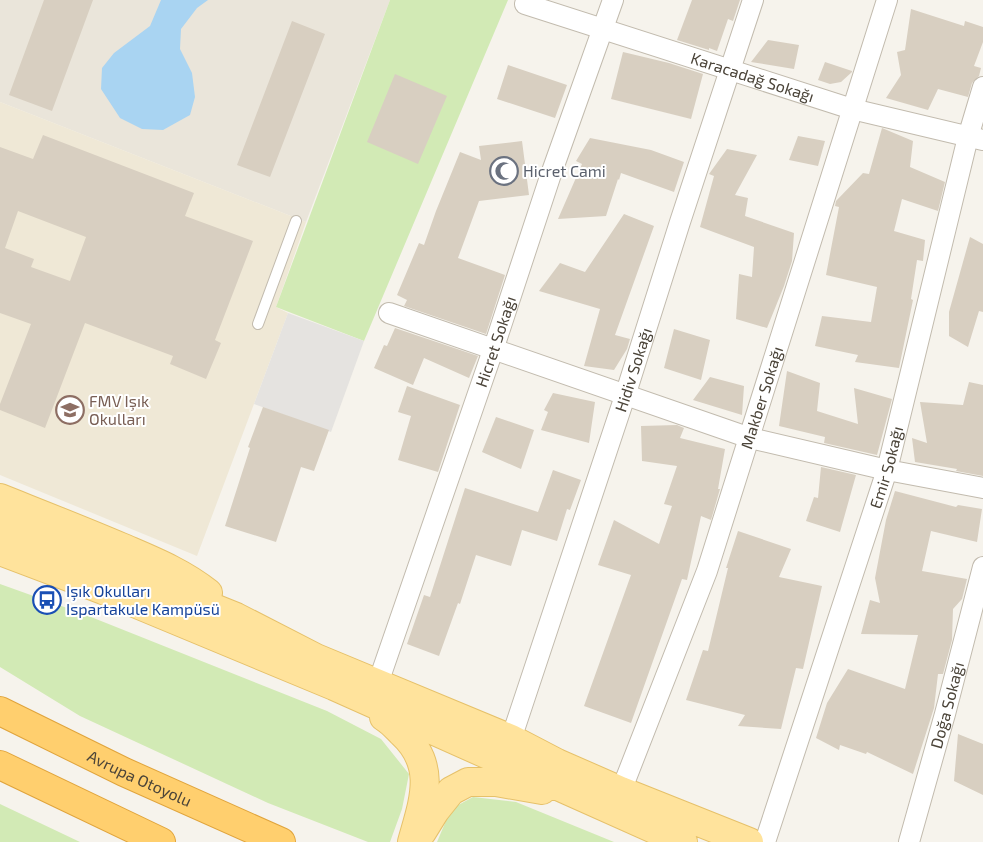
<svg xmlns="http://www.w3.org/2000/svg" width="983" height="842" viewBox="0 0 983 842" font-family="'Exo 2',sans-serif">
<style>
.residential{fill:#eae5da}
.education{fill:#efe8d6}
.green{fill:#d2eab5}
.parking{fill:#e5e3e0}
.water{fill:#a9d4f2}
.building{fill:#d8cfc1;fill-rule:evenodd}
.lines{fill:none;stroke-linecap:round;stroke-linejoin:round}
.service-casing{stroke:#c2bbae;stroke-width:12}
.minor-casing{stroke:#c2bbae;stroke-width:22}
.primary-casing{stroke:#e6c16a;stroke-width:30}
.motorway-casing{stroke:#e0a43c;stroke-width:30}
.service{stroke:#fff;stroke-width:10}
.minor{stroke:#fff;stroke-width:20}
.primary{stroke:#ffe39c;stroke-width:28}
.motorway{stroke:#ffcf6e;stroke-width:28}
.labels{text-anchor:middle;stroke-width:4;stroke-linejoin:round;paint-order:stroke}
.street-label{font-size:16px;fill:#4b4439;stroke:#fff}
.worship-label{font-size:16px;fill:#5b616d;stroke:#fff;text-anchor:start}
.education-label{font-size:16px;fill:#785e54;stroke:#fff;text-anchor:start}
.transit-label{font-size:16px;fill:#164399;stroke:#fff;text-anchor:start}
</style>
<rect width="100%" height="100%" fill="#f6f3ec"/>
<path class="residential" d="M0,0H390L306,222L0,102Z"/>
<path class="education" d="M0,102L306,222L276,307L288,313L197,556L0,475Z"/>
<path class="green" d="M390,0H508L364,341L276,307Z
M0,584L81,613L327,711L381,739L409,774L402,809L390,842H368L268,803L80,716L0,667Z
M473,797L516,802L614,842H437L451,809Z
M0,804L80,842H0Z"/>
<path class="parking" d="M288,313L364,341L331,432L254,404Z"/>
<path class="water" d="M161,0H208L197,8L181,29L180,49L192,73L195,97L190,115L163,130L142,129L120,118L101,89L102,68L114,53L150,26Z"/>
<path class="building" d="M44,0H93L52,111L9,95Z
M692,0H740L733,21L728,19L717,51L709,48V50L677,40Z
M911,9L964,26L965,21L983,27V42L974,66L981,68L979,76L972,83L968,97L938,89L928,110L886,98L901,75L897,52L905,50Z
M292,21L325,34L270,177L237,165Z
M768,40L799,45L794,69L751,62Z
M623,52L669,63L703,74L691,119L611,99Z
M825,62L852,71V72L841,82L830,84L818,80Z
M508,65L567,85L555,118L497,99Z
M395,74L447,96L418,164L367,142Z
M882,128L913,141L910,167L945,182L938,211L902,199L894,231L925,240L923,261L917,260L911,299L913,300L899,368L855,362L858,355L815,346L822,316L871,322L877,287L826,275L839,207L835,206L836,201L863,173L869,174Z
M43,135L194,193L185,216L253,241L215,340L221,343L206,379L170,364L173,356L85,323L45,428L0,410V404L31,324L0,313V147L33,159ZM18,211L86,237L70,281L31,267L34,259L5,248Z
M798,136L825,141L818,166L789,160Z
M590,138L651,150L684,162L674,192L621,173L619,180L618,179L606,216L558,219L582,164L576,161Z
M522,141L529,195L479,201L458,258L505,275L486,334L404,306L407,300L397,295L419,243L424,245L436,211L460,152L481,160L479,146Z
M727,149L757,155L735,195L748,198L745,216L794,233L792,261L784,286L767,328L736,319L739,274L752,277L754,247L700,227L714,176L709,174Z
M624,214L654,226L615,335L630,339L627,349L614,370L584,366L600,309L539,291L560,263L585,272Z
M970,237L983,244V312L979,311L968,347L949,336V312Z
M395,328L478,356L469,378L424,358L413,385L374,368L384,345L387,346Z
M674,329L710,340L701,380L664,368Z
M787,371L820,383L817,411L858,424L854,388L892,399L877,455L824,443L825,437L779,426Z
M710,377L744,386L742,415L693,400Z
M969,382L983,385V476L956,471L957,469L915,462L912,438L927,443L920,402L963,405Z
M407,386L460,405L438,472L398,460L411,416L398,412Z
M553,393L595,402L589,443L541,430L548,412L544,410Z
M263,407L329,430L314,471L301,467L276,542L225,526L250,448L248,447Z
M496,417L534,430L521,469L482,452Z
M677,425L684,428L680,438L725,449L718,489H720L711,520L701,516L687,580L682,579L631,723L584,706L631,575L598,565L614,520L659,544L672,506L664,504L677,466L642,461L641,426Z
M821,467L856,475L840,532L806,521L814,497L818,498Z
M553,470L581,480L570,510L567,509L557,541L522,530L511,566L476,555L460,604L458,603L439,656L407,644L424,595L430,597L465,488L538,512Z
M895,491L956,507L958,505L982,509L977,542L931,531L922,571L967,579L962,599L953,609L952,640L943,674H938L934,708L913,774L867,752L866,754L840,745L839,750L816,738L827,703L848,669L905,689L918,635L861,634L870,600L880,603L875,578L886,520Z
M738,531L791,549L779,577L822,586L803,669L796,668L781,729L738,726L745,715L686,700L703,650L708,651L728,568H726Z
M958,734L983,744V795L954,781Z"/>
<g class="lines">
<defs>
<path id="service" d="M258,324L296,221"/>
<g id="minor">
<path id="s1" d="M525,4L852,109L983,140"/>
<path d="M389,313L750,438L887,470L983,488"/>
<path id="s2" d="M378,683L493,350L550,177L613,0"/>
<path id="s3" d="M511,739L625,396L680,222L753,0"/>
<path id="s4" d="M621,791L707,571L887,0"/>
<path id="s5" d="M765,842L887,470L968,137L983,87"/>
<path id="s6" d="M909,842L945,714L983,567"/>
</g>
<path id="primary" d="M0,498C40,514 81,530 121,547C151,560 182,572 208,593
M0,522L236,617L316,658L511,739L557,763L621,791L749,842
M0,551L103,590L334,686L683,842
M384,717C391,721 396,727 402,733C438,766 423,802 412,842
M422,832L435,811L451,791L468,782H496L542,790"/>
<g id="motorway">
<path id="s7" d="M0,711L124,772L281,842"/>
<path d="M0,765L161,842"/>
</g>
</defs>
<use href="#service" class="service-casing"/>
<use href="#minor" class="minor-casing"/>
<use href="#primary" class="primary-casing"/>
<use href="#motorway" class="motorway-casing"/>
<use href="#service" class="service"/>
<use href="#minor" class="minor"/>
<use href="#primary" class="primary"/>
<use href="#motorway" class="motorway"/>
</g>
<defs>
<symbol id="mosque-ring" viewBox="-11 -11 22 22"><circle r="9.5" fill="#fff" stroke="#6b7280" stroke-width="1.5"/><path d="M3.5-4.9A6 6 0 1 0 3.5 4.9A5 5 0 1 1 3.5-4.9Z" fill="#6b7280"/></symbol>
<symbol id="school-ring" viewBox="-11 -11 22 22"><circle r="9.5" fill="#fff" stroke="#8d6e63" stroke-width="1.5"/><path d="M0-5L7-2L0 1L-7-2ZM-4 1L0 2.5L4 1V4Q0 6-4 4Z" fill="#8d6e63"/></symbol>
<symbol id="bus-ring" viewBox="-11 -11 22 22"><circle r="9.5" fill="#fff" stroke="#1a4fb4" stroke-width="1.5"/><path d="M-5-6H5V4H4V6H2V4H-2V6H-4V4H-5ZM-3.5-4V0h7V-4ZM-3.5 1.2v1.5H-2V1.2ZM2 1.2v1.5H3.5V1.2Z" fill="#1a4fb4"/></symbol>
</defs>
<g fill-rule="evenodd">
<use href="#mosque-ring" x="488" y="155" width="32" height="32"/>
<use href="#school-ring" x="54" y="394" width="32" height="32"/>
<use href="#bus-ring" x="31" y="584" width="32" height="32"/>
</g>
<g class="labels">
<g class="street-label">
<text dy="6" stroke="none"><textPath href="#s1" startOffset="239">Karacadağ Sokağı</textPath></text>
<text dy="6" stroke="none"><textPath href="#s2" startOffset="361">Hicret Sokağı</textPath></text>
<text dy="6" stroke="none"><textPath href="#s3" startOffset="389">Hidiv Sokağı</textPath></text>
<text dy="6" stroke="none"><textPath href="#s4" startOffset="418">Makber Sokağı</textPath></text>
<text dy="6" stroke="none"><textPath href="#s5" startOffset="394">Emir Sokağı</textPath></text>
<text dy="6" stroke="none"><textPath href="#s6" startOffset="142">Doğa Sokağı</textPath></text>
<text dy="6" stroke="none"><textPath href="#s7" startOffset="155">Avrupa Otoyolu</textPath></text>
</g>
<g class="worship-label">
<text x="523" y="177">Hicret Cami</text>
</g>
<g class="education-label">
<text x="89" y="407">FMV Işık<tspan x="89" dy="18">Okulları</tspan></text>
</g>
<g class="transit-label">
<text x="66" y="597">Işık Okulları<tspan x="66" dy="18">Ispartakule Kampüsü</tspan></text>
</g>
</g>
</svg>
